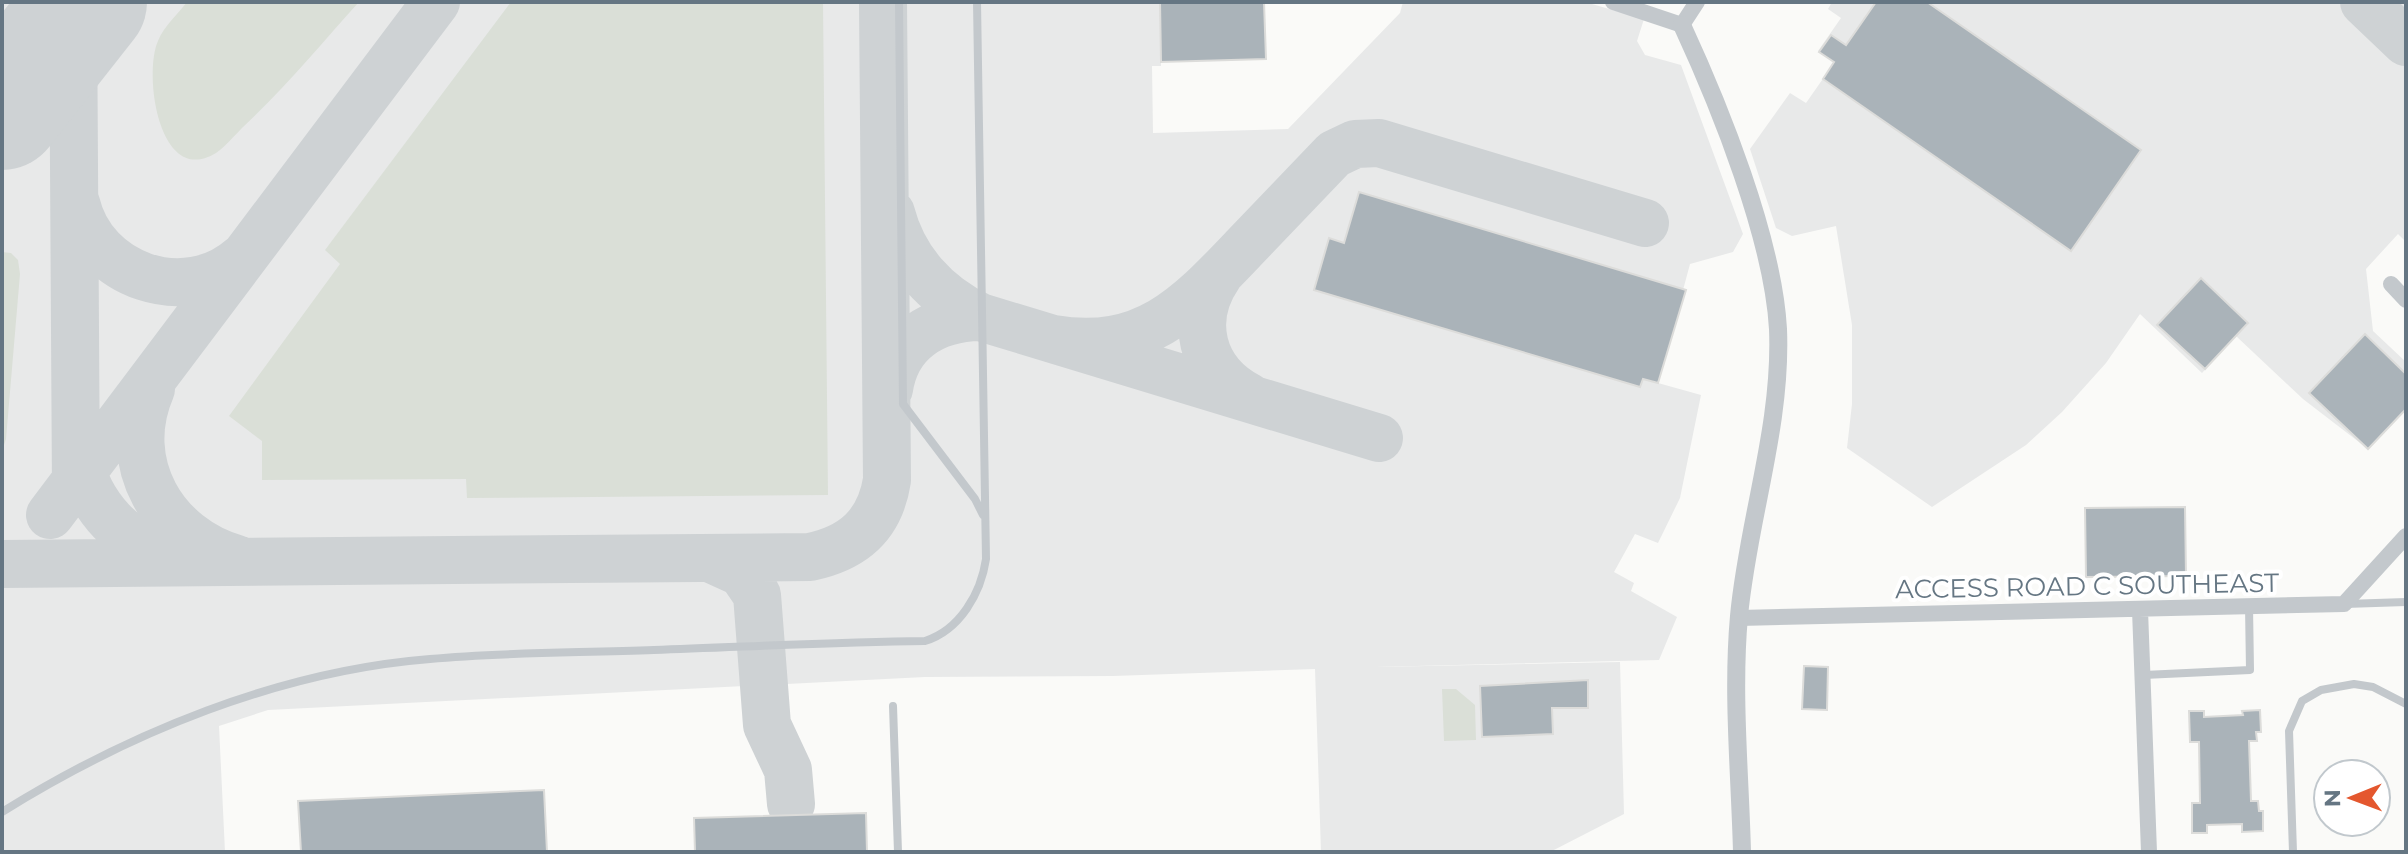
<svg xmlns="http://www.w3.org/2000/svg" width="2408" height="854" viewBox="0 0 2408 854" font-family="Montserrat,sans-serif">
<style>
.built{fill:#e8e9e9}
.green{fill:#dadfd7}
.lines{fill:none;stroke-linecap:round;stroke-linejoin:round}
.taxiway{stroke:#ced2d4;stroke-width:48}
.runway{stroke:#ced2d4;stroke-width:120}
.building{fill:#aab3b9;stroke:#dcdcda;stroke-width:2}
.service{stroke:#c3c8cc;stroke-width:8}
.minor{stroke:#c3c8cc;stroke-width:16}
.tertiary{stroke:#c3c8cc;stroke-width:18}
.labels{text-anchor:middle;stroke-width:8;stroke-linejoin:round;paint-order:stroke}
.street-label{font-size:26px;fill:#657683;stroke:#fff}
</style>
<rect width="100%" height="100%" fill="#fafaf8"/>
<path class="built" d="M2,2H1264L1266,59L1161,62V66H1152L1153,133L1288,129L1400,13L1403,2H1585L1644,19L1637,41L1645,55L1681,65L1743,234L1733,252L1690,264L1658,383L1701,395L1680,498L1658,543L1635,534L1614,572L1634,583L1631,591L1677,617L1659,660L1376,667L1620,662L1624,814L1550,852H1321L1315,669L1113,676L925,677L268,710L219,726L225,852H2Z
M1832,2H2406V242L2398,234L2366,269L2373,331L2406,362V409L2368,449L2303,399L2236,336L2202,373L2140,314L2106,363L2062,412L2026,445L1932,507L1847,448L1852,404V325L1836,226L1792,236L1776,228L1750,149L1790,93L1806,103L1834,63L1818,51L1841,18L1828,9Z"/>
<path class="green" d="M187,2H359C321,44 284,89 242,128C234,136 225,147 216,153C159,188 143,74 158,41C163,27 178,14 187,2Z
M511,2H823L828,495L467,498L466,479L262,480V441L229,416L340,264L325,250Z
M2,252L11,253L18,260L20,274L6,439L2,451Z
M1442,689H1456L1475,705L1476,740L1444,741Z"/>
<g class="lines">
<path class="taxiway" d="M73,2L76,493
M2364,2L2406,42
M76,203C93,276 185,308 242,258
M891,213C903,260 936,296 980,317L1379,438
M1219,275C1188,320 1201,372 1249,397
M1053,339C1144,354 1187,308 1244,248C1274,217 1304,185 1334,154L1355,144L1379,143L1645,223
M151,389C119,463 163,538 237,559
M889,389C896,341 933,318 980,317
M77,454C89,507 124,545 177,559
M50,515L436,2
M709,558L742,573L757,595L767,725L788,770L791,804
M2,564L810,557C853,548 880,525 887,480L883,2"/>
<path class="runway" d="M2,110L87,2"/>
</g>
<path class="building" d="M1160,2H1264L1266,59L1161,62Z
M1876,2H1927L2141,150L2071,251L1823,79L1834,62L1819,52L1831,35L1846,45Z
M1359,192L1686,290L1658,383L1643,379L1640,387L1314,290L1329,238L1344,243Z
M2201,278L2248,323L2205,369L2157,325Z
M2365,334L2406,374V409L2368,449L2309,393Z
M2185,507L2186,576L2086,577L2085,508Z
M1804,666L1828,667L1827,710L1802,709Z
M1588,680V708H1552L1553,734L1482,737L1480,686Z
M2260,710L2261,732H2256L2257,741H2249L2251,801H2258L2259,811H2263V831L2242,832V824L2207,825V833H2192V803H2200L2199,742H2190L2189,711H2204V717L2243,715L2242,711Z
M544,790L547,852H301L298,801Z
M866,813L867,852H695L694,818Z"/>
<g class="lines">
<path class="service" d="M899,2L903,404L975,499L983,515
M2345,604L2406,602
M2144,675L2250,670L2249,606
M893,706L898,852
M2,812C129,733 279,671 430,659C504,652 580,653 654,650C744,647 835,642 925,641C960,630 981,593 986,559L977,2
M2293,852L2289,731L2302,701L2321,690L2354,684L2373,687L2406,704"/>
<path class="minor" d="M1613,2L1682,25L1697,2
M2391,284L2406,300
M2140,610L2149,852
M1739,618L2344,604L2406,536"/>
<path class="tertiary" d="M1682,25C1720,107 1773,239 1778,329C1782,427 1748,519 1739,616C1732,694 1740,774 1742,852"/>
</g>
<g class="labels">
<g class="street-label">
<text transform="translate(2087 586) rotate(-1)" y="9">ACCESS ROAD C SOUTHEAST</text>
</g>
</g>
<rect width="2408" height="854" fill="none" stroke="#657683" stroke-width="8"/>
<g transform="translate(2352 798) rotate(269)"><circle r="38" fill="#ffffff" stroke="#c1c8cd" stroke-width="2"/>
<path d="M0-6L14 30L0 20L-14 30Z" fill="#e4572e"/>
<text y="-12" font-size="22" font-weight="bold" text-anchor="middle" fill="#657683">N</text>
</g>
</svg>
